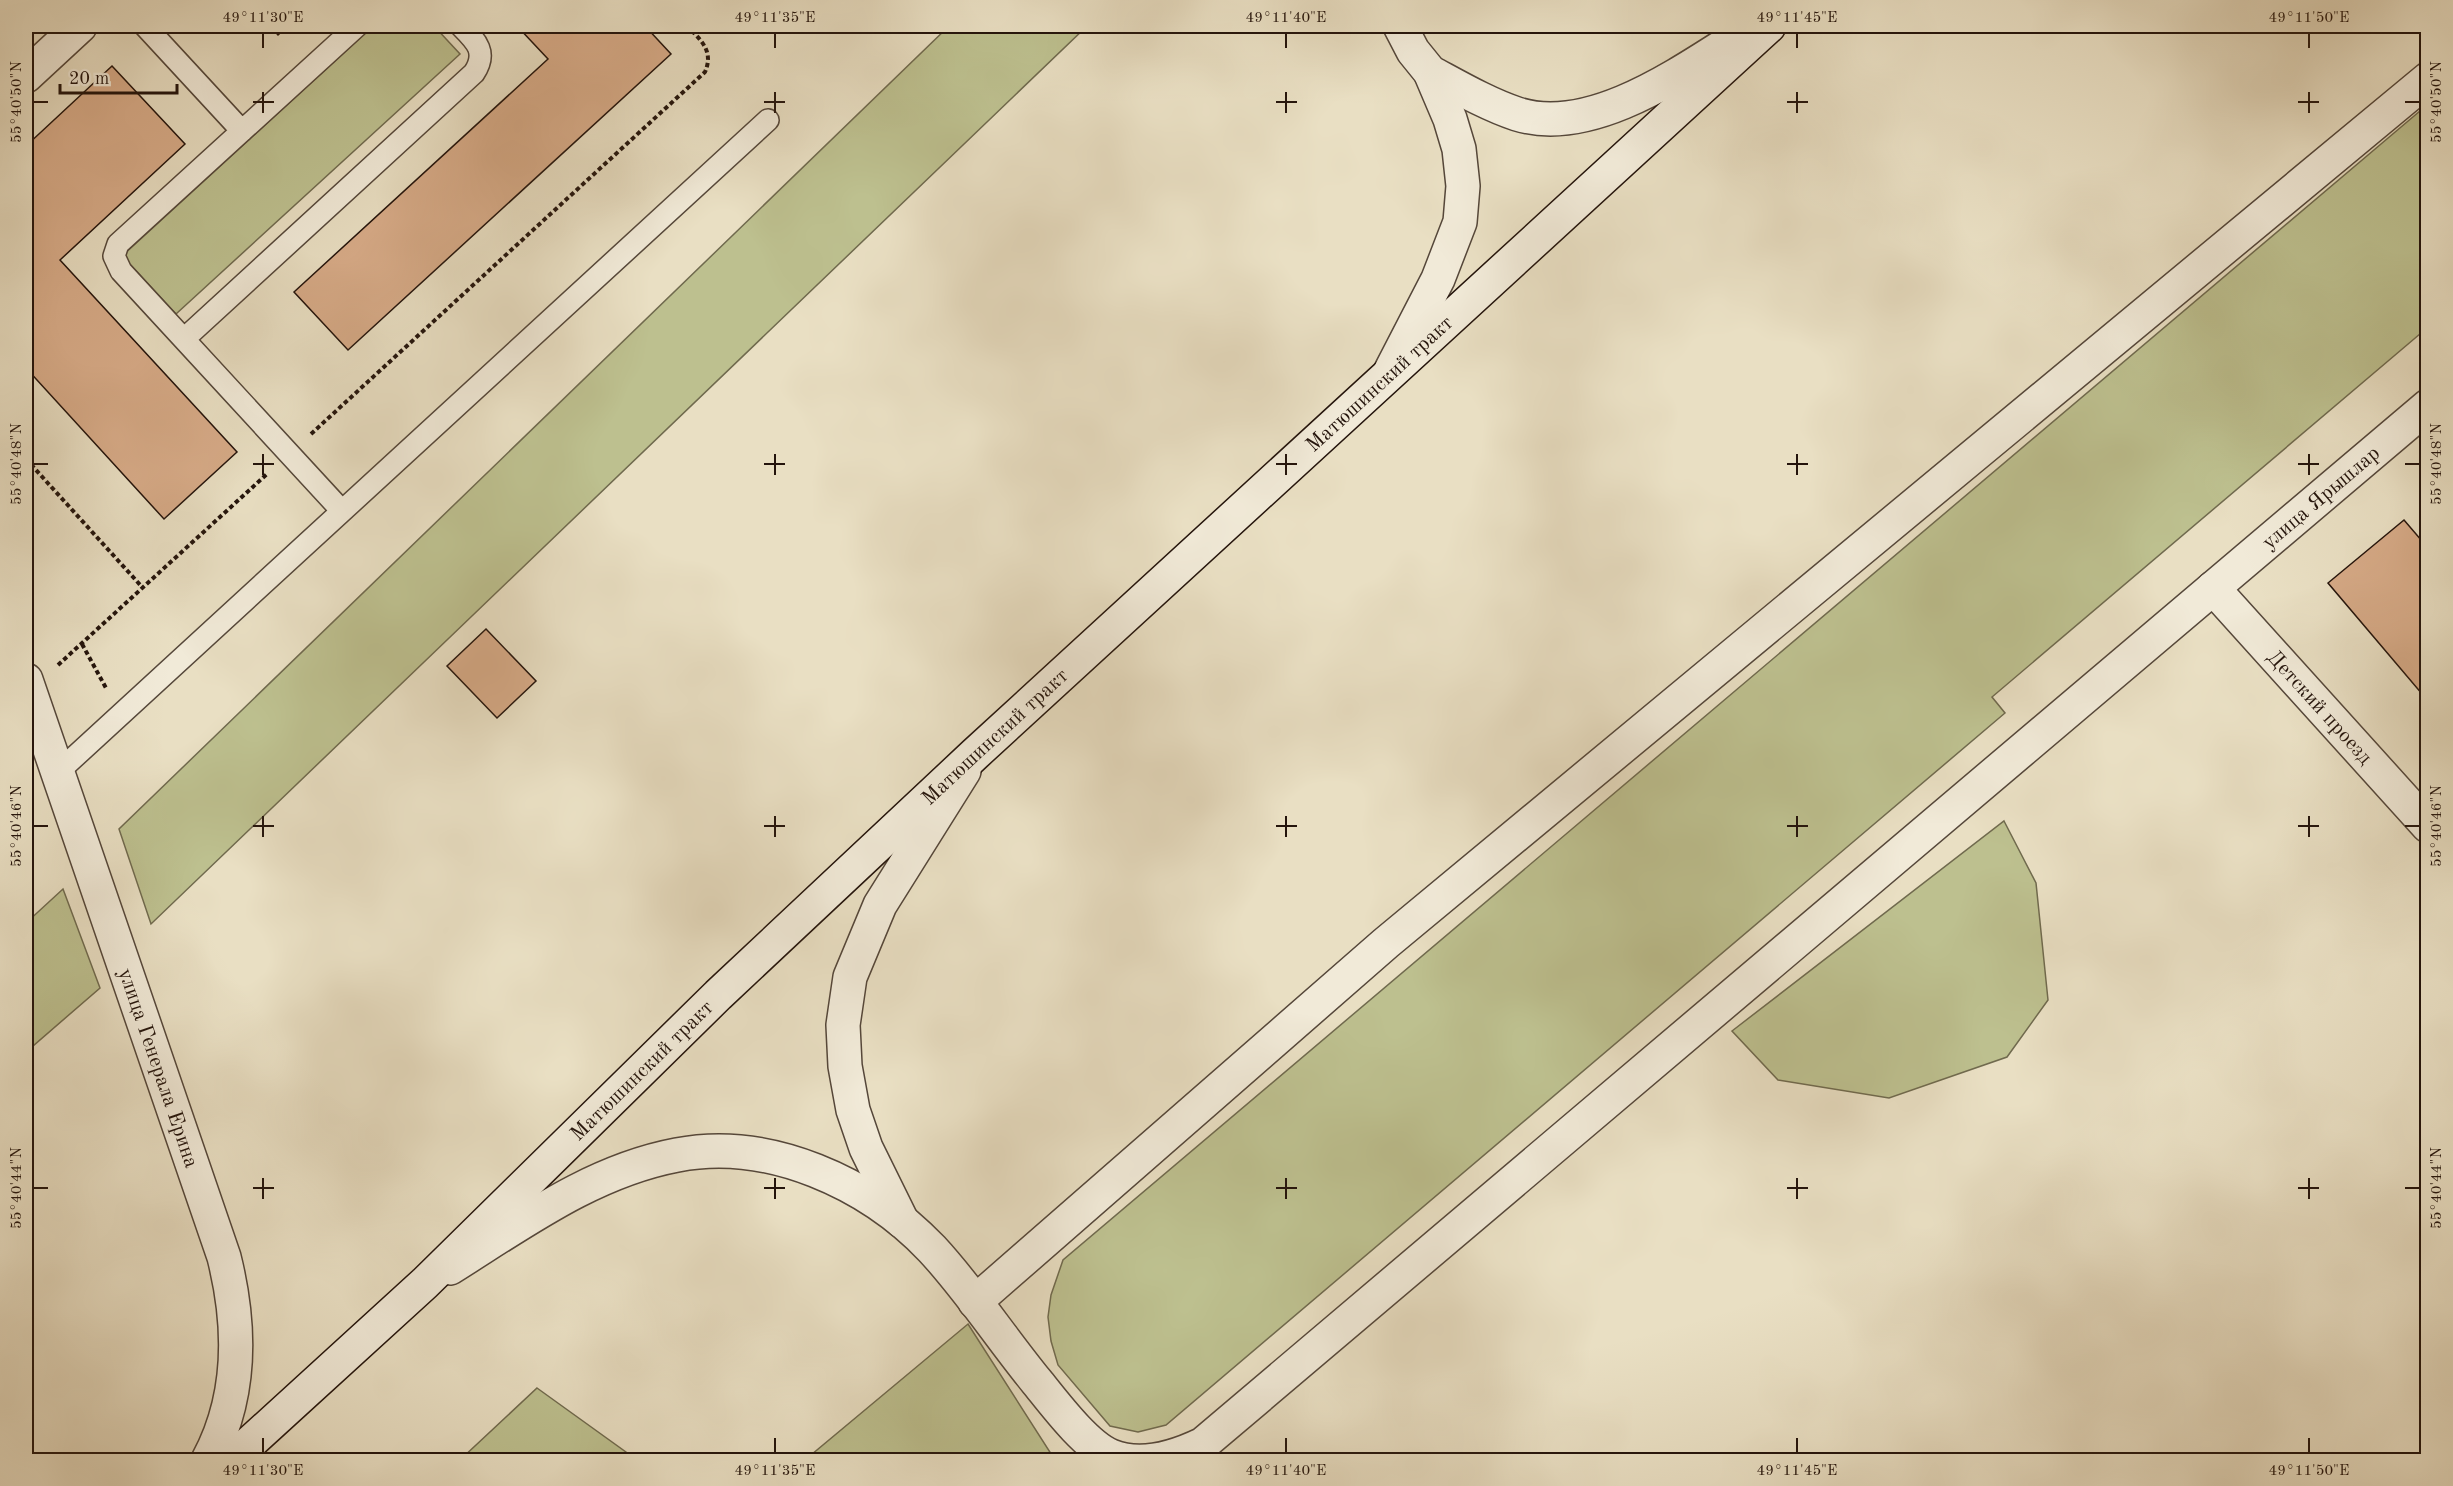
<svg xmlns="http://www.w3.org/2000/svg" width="2453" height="1486" viewBox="0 0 2453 1486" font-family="'Old Standard TT',serif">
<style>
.green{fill:#bdc08f;stroke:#706a4e;stroke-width:1.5}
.building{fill:#d7ab88;stroke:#24140c;stroke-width:1.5}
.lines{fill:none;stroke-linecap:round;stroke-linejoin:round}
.service-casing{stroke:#55473a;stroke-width:24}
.minor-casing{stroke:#55473a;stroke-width:36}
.secondary-casing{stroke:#24140c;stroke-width:36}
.path{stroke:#24140c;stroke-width:4;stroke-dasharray:4.5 3;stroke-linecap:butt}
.service{stroke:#f1ead8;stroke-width:21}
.minor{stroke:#f1ead8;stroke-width:33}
.secondary{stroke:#f1ead8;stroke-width:33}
.ticks{fill:none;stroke:#24140c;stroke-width:2}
.labels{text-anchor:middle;stroke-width:4.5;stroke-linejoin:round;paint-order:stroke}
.street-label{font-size:21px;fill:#24140c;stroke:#f1ead8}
.neatline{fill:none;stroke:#24140c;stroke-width:2}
.ticks-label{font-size:15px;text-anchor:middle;fill:#24140c}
</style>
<rect width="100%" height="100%" fill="#e9dfc3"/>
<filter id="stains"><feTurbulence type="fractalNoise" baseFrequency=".00333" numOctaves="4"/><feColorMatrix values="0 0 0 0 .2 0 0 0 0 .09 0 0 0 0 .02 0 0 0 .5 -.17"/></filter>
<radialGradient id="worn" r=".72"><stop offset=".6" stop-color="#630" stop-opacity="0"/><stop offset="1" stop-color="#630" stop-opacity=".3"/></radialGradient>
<path class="green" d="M373,26H434L460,54L176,314L122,256Z
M949,26H1087L151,924L119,829Z
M2427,105V328L1992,697L2005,713L1166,1425L1138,1432L1110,1426L1058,1365L1051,1341L1048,1317L1051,1295L1063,1260Z
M2004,821L2036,883L2048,1000L2007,1057L1889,1098L1778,1080L1732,1031Z
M63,889L100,988L26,1052V923Z
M968,1324L1055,1460H805Z
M537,1388L637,1460H460Z"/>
<path class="building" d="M270,26H288L278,35Z
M517,26H645L671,54L348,350L294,292L548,59Z
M112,66L185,144L60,260L237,452L164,519L26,368V146Z
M2404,520L2428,548V701L2328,583Z
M486,629L536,681L497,718L447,666Z"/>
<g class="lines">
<defs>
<path id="service" d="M145,26L242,131
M184,339L474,73C488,52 476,41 461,26
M342,511L121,271L114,256L118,244L357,26
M57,773L768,120"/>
<g id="minor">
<path d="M1430,72C1458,87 1487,104 1517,114C1596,139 1692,64 1755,26"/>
<path d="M26,76L80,26"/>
<path d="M1391,370L1438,279L1460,222L1463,186L1459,149L1450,119L1430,72L1413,51L1400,26"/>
<path id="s1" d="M2213,588L2428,826"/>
<path id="s2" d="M26,680L224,1257C241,1325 242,1397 208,1460"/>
<path d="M902,1221L866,1148L853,1110L845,1066L843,1025L850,977L880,905L964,771"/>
<path id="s3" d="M450,1268C522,1223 592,1171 677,1155C769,1137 869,1183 932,1249C970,1290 1001,1338 1037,1382C1054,1403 1086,1446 1111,1456C1141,1468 1176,1457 1203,1444L2428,406"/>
<path d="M975,1302L1386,943L2428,79"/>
</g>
<g id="secondary">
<path id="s4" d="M231,1460L425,1283L718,995L975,754L1769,26"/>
</g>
</defs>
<use href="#service" class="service-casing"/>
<use href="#minor" class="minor-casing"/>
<use href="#secondary" class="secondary-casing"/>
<path class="path" d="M311,434L705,72C714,51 701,40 687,26
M26,459L143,588
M82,644L106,688
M58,665L267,474"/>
<use href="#service" class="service"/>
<use href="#minor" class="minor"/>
<use href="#secondary" class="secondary"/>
</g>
<path class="ticks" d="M263,33V48M775,33V48M1286,33V48M1797,33V48M2309,33V48M263,92V113M775,92V113M1286,92V113M1797,92V113M2309,92V113M33,102H48M253,102H274M764,102H785M1276,102H1297M1787,102H1808M2298,102H2319M2405,102H2420M263,454V475M775,454V475M1286,454V475M1797,454V475M2309,454V475M33,464H48M253,464H274M764,464H785M1276,464H1297M1787,464H1808M2298,464H2319M2405,464H2420M263,816V837M775,816V837M1286,816V837M1797,816V837M2309,816V837M33,826H48M253,826H274M764,826H785M1276,826H1297M1787,826H1808M2298,826H2319M2405,826H2420M263,1178V1199M775,1178V1199M1286,1178V1199M1797,1178V1199M2309,1178V1199M33,1188H48M253,1188H274M764,1188H785M1276,1188H1297M1787,1188H1808M2298,1188H2319M2405,1188H2420M263,1438V1453M775,1438V1453M1286,1438V1453M1797,1438V1453M2309,1438V1453"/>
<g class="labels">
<g class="street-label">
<text dy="7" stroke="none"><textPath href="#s4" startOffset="1574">Матюшинский тракт</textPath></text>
<text dy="7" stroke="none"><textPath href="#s3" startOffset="2373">улица Ярышлар</textPath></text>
<text dy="7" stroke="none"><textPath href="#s1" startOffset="160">Детский проезд</textPath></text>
<text dy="7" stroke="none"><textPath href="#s4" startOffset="1052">Матюшинский тракт</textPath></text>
<text dy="7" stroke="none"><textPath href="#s2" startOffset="410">улица Генерала Ерина</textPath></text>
<text dy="7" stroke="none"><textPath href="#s4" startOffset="566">Матюшинский тракт</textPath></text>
</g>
</g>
<rect width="2453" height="1486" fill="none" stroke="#e9dfc3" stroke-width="66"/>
<path d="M60 84v9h117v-9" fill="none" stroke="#24140c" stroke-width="3"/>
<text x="69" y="84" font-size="18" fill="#24140c" stroke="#f1ead8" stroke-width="4.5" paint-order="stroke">20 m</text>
<rect x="33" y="33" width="2387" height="1420" class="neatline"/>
<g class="ticks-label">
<text x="263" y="22">49°11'30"E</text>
<text x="775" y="22">49°11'35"E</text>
<text x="1286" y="22">49°11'40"E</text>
<text x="1797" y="22">49°11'45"E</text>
<text x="2309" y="22">49°11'50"E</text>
<text transform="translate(16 102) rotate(-90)" y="5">55°40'50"N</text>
<text transform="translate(2436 102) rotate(-90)" y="5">55°40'50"N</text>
<text transform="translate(16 464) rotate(-90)" y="5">55°40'48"N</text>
<text transform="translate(2436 464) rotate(-90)" y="5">55°40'48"N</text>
<text transform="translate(16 826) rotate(-90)" y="5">55°40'46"N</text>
<text transform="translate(2436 826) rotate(-90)" y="5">55°40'46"N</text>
<text transform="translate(16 1188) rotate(-90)" y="5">55°40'44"N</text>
<text transform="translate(2436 1188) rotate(-90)" y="5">55°40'44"N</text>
<text x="263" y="1475">49°11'30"E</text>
<text x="775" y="1475">49°11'35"E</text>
<text x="1286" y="1475">49°11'40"E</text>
<text x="1797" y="1475">49°11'45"E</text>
<text x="2309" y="1475">49°11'50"E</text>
</g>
<rect width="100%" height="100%" filter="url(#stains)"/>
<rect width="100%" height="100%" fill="url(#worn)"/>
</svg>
